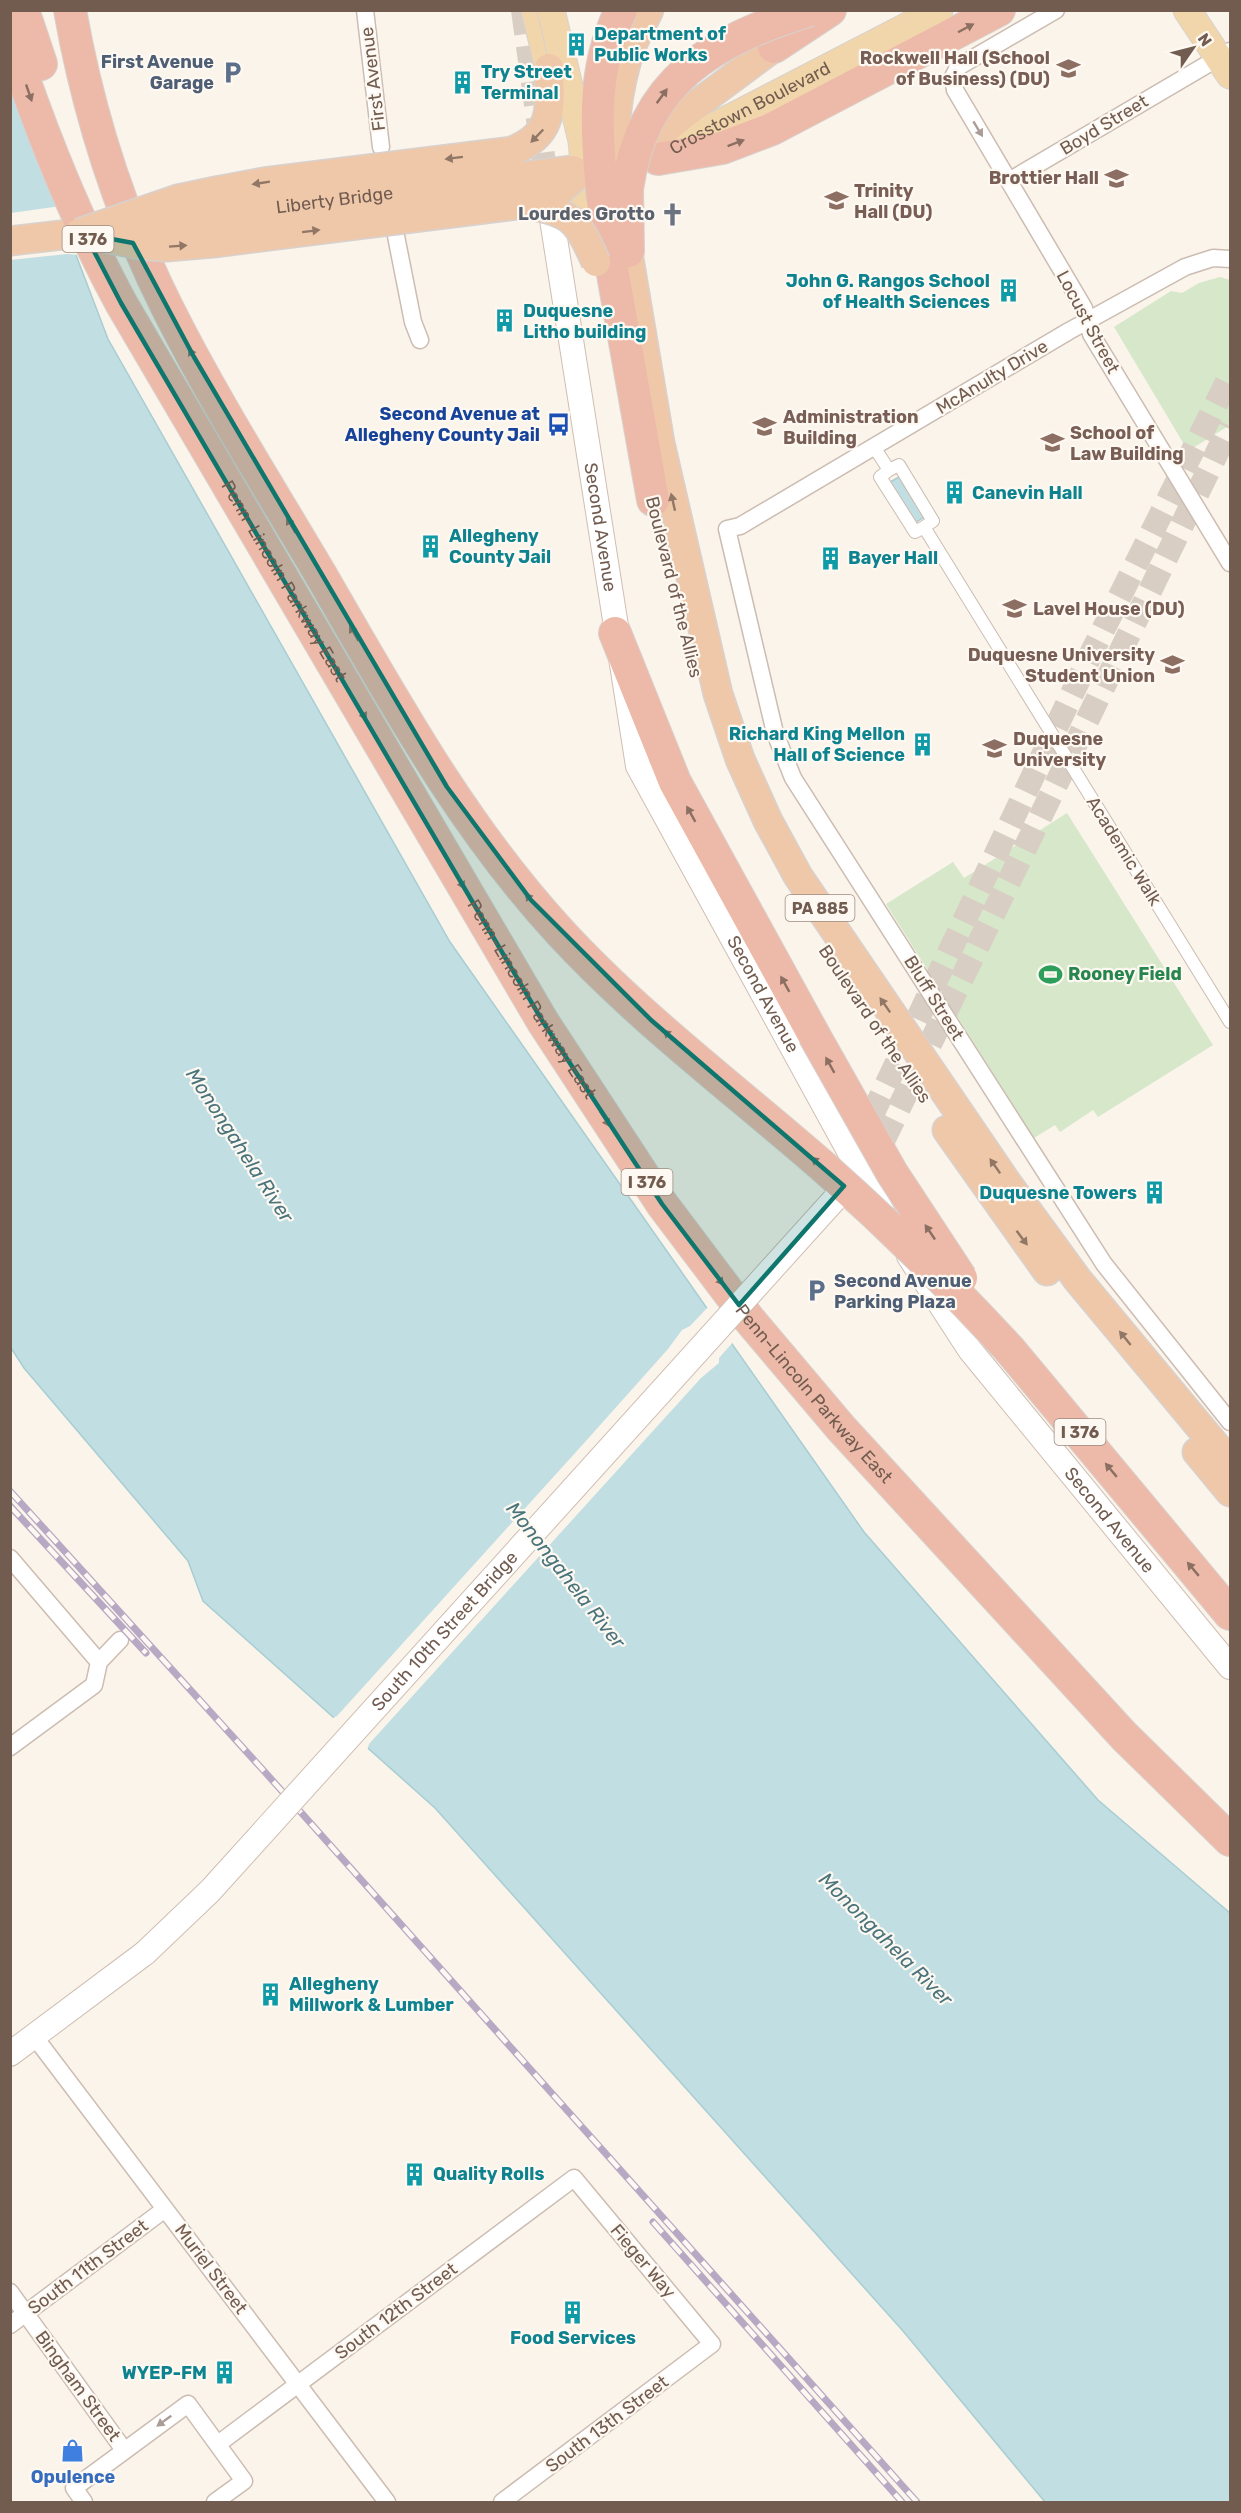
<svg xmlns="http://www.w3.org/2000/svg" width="1241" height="2513" viewBox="0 0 1241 2513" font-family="Rubik,sans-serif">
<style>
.green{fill:#d6e7ca}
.water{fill:#c1dee2;stroke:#a8cdd3;stroke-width:1.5}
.pier{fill:#faf4ea}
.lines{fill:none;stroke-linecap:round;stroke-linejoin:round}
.secondary-tunnel{stroke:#d8cec4;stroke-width:24;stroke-dasharray:24 12;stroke-linecap:butt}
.pedestrian-casing{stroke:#ccbcb1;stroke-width:14}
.minor-casing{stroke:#ccbcb1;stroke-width:19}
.secondary-casing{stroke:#d0beb2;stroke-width:26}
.primary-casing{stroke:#d8d1ce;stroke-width:29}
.trunk-casing{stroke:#d8d1ce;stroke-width:31}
.motorway-casing{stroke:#d8d1ce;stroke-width:34}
.pedestrian{stroke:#fff;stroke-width:12}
.minor{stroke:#fff;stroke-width:16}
.secondary{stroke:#fff;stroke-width:24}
.primary{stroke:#f1d6ab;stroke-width:27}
.trunk{stroke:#efc8aa;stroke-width:28}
.motorway{stroke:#edbaa9;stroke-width:32}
.rail-casing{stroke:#b7a9c4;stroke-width:7}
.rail{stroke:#fdf8f1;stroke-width:4.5;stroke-dasharray:14;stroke-linecap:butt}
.secondary-bridge-casing{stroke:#d0beb2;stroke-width:26;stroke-linecap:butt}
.primary-bridge-casing{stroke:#d8d1ce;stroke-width:29;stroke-linecap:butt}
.trunk-bridge-casing{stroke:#d8d1ce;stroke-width:31;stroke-linecap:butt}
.motorway-bridge-casing{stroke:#d8d1ce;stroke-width:34;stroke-linecap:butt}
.secondary-bridge{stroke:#fff;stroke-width:24}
.primary-bridge{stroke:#f1d6ab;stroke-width:27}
.trunk-bridge{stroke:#efc8aa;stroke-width:28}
.motorway-bridge{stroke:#edbaa9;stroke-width:32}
.oneway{fill:#8b6f62}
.oneway2{fill:#aa9d96}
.oneway3{fill:#917766}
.marked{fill:#0f766e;fill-opacity:0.2;stroke:#0f766e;stroke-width:4.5;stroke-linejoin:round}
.labels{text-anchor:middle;stroke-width:4.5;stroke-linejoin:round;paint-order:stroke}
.shield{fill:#fdf8f1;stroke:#9c8b80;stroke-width:1.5}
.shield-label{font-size:16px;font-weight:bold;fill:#725c50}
.culture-label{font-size:18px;font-weight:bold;fill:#0d838f;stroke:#fdf8f1;text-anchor:start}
.education-label{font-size:18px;font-weight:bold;fill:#785e54;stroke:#fdf8f1;text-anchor:start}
.service-label{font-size:18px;font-weight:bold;fill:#4e5e75;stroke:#fdf8f1;text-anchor:end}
.street-label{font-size:18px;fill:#725c50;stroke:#fdf8f1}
.worship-label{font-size:18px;font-weight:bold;fill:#5b616d;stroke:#fdf8f1;text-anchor:end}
.transit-label{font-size:18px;font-weight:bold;fill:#164399;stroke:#fdf8f1;text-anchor:end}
.leisure-label{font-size:18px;font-weight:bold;fill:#27864d;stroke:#fdf8f1;text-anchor:start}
.shop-label{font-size:18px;font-weight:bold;fill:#366cbe;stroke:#fdf8f1}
.water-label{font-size:20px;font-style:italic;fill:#49747c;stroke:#fdf8f1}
</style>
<rect width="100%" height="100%" fill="#faf4ea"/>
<path class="green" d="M1220,277L1230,280V425L1188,451L1114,327L1171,291L1182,293L1199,283Z
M1067,813L1213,1045L1098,1117L1093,1110L1060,1132L1055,1125L1034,1138L886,904L953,862L964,878Z"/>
<path class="water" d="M10,82L108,339L450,942L864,1532L1098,1800L1230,1913V2502H1045L903,2331L435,1808L203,1601L188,1561L24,1368L11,1348Z
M899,477L924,517L915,523L890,482Z"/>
<path class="pier" d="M61,206L80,255L67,254L10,260L11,213Z
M709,1306L734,1341L719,1358V1363L701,1378L369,1744L367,1751L331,1719L337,1716L585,1442L668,1349L682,1330L690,1326Z"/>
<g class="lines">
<path class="secondary-tunnel" d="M523,10L548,192
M871,1117L1089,658L1230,376
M883,1141L1230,426"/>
<defs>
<path id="pedestrian" d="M874,447L889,470L899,465L933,521L924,527L1230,1022
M889,470L880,477L915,532L924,527"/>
<path id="minor" d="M365,10L381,147
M1056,10L958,67L953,77L955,90L1084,308L1091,334L1230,563
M1009,181L1230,51
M395,231L413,322L420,340
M1230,259L1213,258L1185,267L1069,331L740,526L727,529L775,733L793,778L1104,1264L1230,1422
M10,1558L99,1662
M10,1747L94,1685L99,1662L120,1640
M34,2036L387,2502
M10,2292L124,2450
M10,2325L165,2209
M218,2444L574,2178L712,2344L502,2502
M84,2502L74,2488L188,2404L244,2481L215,2502"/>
<g id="secondary">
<path id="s1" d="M551,213L638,766L883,1213"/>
<path id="s2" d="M909,1256L970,1350L1230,1667"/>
<path d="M10,2054L145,1953"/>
</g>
<g id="primary">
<path d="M535,10L549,68"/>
<path d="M1187,10L1230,75"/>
<path id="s3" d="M664,155L684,142L939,10"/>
<path d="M580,173L595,254"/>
</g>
<path id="trunk" d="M631,47L649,10
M629,160L684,114L774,47L789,31
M624,229L660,443L718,694L740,759L768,821L798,876L1007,1183L1077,1279L1230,1463
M10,241L79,233
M947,1130L1047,1271
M1197,1452L1230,1492"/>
<g id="motorway">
<path d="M23,10L41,64"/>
<path d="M70,10C88,112 121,215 167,307C213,399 269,487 321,575"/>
<path id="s4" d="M10,38C40,130 75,218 121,303L543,1022L662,1204L748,1318L841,1428L1124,1736L1230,1840"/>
<path d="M774,47L830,10"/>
<path d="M658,159L722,148L772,129L999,10"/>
<path d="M627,189L628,251"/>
<path d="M603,200L609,252L653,500"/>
<path d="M615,633L675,782L814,1035"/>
<path d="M1010,1350L1230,1614"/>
</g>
</defs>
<use href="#pedestrian" class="pedestrian-casing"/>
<use href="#minor" class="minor-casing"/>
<use href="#secondary" class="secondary-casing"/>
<use href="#primary" class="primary-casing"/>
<use href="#trunk" class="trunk-casing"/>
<use href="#motorway" class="motorway-casing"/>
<use href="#pedestrian" class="pedestrian"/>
<use href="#minor" class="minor"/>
<use href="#secondary" class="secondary"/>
<use href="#primary" class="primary"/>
<use href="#trunk" class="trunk"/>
<use href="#motorway" class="motorway"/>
<defs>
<path id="rail" d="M10,1491L264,1771L917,2502
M10,1506L146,1653
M653,2222L902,2502"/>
</defs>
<use href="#rail" class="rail-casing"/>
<use href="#rail" class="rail"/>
<defs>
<g id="secondary-bridge">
<path id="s5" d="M145,1953L210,1891L834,1200"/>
</g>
<path id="primary-bridge" d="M551,10L582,141L584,162L580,173"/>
<g id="trunk-bridge">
<path d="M616,183C612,137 616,91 631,47"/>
<path d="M524,204C572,213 576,218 596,262"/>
<path id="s6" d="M138,225L573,170"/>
<path d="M79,233L178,199L216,191L264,182L512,151C555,134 550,108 549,68"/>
<path d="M81,233L140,245L166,247L213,243L524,204L555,194L580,173"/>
</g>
<path id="motorway-bridge" d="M627,189C643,79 712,41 810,10
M603,200C596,134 591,71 621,10
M321,575C393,699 462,826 560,932C641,1020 737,1091 827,1170C891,1227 952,1287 1010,1350
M814,1035L892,1173L961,1278"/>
</defs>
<use href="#secondary-bridge" class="secondary-bridge-casing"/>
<use href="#primary-bridge" class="primary-bridge-casing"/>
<use href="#trunk-bridge" class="trunk-bridge-casing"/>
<use href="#motorway-bridge" class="motorway-bridge-casing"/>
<use href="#secondary-bridge" class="secondary-bridge"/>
<use href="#primary-bridge" class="primary-bridge"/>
<use href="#trunk-bridge" class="trunk-bridge"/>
<use href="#motorway-bridge" class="motorway-bridge"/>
</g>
<defs><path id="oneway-solid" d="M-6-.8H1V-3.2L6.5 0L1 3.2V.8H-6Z" transform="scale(1.5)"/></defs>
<g class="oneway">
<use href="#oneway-solid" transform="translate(966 28) rotate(-28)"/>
<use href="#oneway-solid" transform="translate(29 93) rotate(71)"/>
<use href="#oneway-solid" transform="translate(662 96) rotate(-54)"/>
<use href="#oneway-solid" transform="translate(736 143) rotate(-21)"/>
<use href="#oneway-solid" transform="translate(193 356) rotate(-119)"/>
<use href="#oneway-solid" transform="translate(291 525) rotate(-120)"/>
<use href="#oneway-solid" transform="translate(354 633) rotate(-120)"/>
<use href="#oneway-solid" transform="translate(362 712) rotate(60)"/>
<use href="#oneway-solid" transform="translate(691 814) rotate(-119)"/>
<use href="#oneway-solid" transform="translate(460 881) rotate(60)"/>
<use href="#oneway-solid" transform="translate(531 900) rotate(-131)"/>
<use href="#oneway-solid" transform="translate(785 984) rotate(-119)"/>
<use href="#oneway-solid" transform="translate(670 1036) rotate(-140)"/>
<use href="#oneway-solid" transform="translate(830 1065) rotate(-119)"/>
<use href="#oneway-solid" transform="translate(605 1119) rotate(57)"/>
<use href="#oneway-solid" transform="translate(818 1163) rotate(-140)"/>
<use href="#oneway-solid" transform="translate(930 1232) rotate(-124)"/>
<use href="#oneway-solid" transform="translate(718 1278) rotate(52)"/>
<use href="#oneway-solid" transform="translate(1111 1470) rotate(-130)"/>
<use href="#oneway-solid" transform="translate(1193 1569) rotate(-130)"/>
</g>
<g class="oneway2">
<use href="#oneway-solid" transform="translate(978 129) rotate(59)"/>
<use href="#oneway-solid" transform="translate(164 2421) rotate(144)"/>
</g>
<g class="oneway3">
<use href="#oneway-solid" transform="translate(537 136) rotate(134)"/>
<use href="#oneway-solid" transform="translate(454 158) rotate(173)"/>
<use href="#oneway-solid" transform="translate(261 183) rotate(171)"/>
<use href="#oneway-solid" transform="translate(311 231) rotate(-7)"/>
<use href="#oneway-solid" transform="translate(178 246) rotate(-4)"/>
<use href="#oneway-solid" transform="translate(673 502) rotate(-103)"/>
<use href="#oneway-solid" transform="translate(885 1005) rotate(-125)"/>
<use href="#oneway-solid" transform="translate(995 1166) rotate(-125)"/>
<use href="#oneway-solid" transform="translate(1022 1238) rotate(53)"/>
<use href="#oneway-solid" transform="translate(1125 1338) rotate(-129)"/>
</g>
<path class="marked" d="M85,234L133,243L194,357L447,787L531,900L651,1020L844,1186L739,1305L662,1204L543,1022L121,303Z"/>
<defs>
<symbol id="building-bare" viewBox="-9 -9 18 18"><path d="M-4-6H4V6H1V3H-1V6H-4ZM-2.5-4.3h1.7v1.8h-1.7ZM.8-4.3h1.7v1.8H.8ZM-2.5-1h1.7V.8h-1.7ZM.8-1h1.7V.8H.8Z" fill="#0f9aa8" stroke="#fdf8f1" stroke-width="2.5" paint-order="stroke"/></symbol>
<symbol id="university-bare" viewBox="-9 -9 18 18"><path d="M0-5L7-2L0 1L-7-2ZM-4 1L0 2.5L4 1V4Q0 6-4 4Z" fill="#8d6e63" stroke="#fdf8f1" stroke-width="2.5" paint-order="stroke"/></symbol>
<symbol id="parking-bare" viewBox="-9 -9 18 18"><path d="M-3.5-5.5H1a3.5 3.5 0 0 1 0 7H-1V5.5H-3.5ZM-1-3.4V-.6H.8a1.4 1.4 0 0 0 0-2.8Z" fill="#5c6f8a" stroke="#fdf8f1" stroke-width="2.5" paint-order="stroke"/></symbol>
<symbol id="church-bare" viewBox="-9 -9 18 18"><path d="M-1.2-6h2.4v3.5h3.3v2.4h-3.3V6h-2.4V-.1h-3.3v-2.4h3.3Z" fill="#6b7280" stroke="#fdf8f1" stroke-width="2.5" paint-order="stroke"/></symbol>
<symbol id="bus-bare" viewBox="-9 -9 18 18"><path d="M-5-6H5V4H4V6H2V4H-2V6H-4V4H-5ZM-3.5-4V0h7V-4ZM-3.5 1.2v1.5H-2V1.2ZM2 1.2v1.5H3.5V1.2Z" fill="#1a4fb4" stroke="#fdf8f1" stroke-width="2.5" paint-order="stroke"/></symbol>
<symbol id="school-bare" viewBox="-9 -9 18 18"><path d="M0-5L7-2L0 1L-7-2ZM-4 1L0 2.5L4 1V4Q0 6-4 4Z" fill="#8d6e63" stroke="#fdf8f1" stroke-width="2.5" paint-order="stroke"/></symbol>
<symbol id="stadium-bare" viewBox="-9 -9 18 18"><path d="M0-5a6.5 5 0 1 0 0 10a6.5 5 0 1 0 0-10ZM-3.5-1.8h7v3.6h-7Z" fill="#2e9e5b" stroke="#fdf8f1" stroke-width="2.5" paint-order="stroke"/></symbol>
<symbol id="shop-bare" viewBox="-9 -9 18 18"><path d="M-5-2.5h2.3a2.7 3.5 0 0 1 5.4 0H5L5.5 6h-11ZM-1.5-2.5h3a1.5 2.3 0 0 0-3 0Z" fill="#3f7fe0" stroke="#fdf8f1" stroke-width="2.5" paint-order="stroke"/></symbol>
</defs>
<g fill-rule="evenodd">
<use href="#building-bare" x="560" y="28" width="33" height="33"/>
<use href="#university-bare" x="1052" y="52" width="33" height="33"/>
<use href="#parking-bare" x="216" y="56" width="33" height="33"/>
<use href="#building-bare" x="446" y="66" width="33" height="33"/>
<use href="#university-bare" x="1100" y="162" width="33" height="33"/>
<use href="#university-bare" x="820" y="184" width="33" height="33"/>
<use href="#church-bare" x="656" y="198" width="33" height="33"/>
<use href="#building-bare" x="992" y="274" width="33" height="33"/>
<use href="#building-bare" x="488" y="304" width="33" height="33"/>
<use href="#bus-bare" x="542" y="408" width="33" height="33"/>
<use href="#university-bare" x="748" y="410" width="33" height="33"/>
<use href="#school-bare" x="1036" y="426" width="33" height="33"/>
<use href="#building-bare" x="938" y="476" width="33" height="33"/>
<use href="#building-bare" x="414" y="530" width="33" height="33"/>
<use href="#building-bare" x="814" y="542" width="33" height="33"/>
<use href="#university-bare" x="998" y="592" width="33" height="33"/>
<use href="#university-bare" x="1156" y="648" width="33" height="33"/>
<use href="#building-bare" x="906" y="728" width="33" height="33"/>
<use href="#university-bare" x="978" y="732" width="33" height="33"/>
<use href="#stadium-bare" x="1034" y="958" width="33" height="33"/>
<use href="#building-bare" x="1138" y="1176" width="33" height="33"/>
<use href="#parking-bare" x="800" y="1274" width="33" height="33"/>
<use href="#building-bare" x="254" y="1978" width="33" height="33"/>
<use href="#building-bare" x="398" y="2158" width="33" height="33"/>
<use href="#building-bare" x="556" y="2296" width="33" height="33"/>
<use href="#building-bare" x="208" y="2356" width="33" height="33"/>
<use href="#shop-bare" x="56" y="2434" width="33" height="33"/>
</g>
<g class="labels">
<g class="shield">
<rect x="62.5" y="226" width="51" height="26" rx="4.5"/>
<rect x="785.5" y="895" width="69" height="26" rx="4.5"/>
<rect x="621.5" y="1169" width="51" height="26" rx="4.5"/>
<rect x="1054.5" y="1419" width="51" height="26" rx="4.5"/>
</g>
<g class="shield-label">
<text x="88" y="245">I 376</text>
<text x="820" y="914">PA 885</text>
<text x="647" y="1188">I 376</text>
<text x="1080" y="1438">I 376</text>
</g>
<g class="culture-label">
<text x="594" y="40">Department of<tspan x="594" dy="21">Public Works</tspan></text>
<text x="481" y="78">Try Street<tspan x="481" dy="21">Terminal</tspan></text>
<text x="990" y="287" text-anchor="end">John G. Rangos School<tspan x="990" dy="21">of Health Sciences</tspan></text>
<text x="523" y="317">Duquesne<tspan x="523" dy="21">Litho building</tspan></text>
<text x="972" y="499">Canevin Hall</text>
<text x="449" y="542">Allegheny<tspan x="449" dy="21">County Jail</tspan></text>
<text x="848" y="564">Bayer Hall</text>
<text x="905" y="740" text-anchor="end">Richard King Mellon<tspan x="905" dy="21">Hall of Science</tspan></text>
<text x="1137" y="1199" text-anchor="end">Duquesne Towers</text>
<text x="289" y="1990">Allegheny<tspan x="289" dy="21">Millwork &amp; Lumber</tspan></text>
<text x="433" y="2180">Quality Rolls</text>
<text x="573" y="2344" text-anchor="middle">Food Services</text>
<text x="207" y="2379" text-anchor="end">WYEP-FM</text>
</g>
<g class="education-label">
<text x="1050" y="64" text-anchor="end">Rockwell Hall (School<tspan x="1050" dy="21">of Business) (DU)</tspan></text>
<text x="1099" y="184" text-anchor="end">Brottier Hall</text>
<text x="854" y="197">Trinity<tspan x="854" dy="21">Hall (DU)</tspan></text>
<text x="783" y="423">Administration<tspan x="783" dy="21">Building</tspan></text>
<text x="1070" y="439">School of<tspan x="1070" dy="21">Law Building</tspan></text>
<text x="1033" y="615">Lavel House (DU)</text>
<text x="1155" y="661" text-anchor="end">Duquesne University<tspan x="1155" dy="21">Student Union</tspan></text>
<text x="1013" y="745">Duquesne<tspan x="1013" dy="21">University</tspan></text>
</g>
<g class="service-label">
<text x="214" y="68">First Avenue<tspan x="214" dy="21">Garage</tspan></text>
<text x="834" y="1287" text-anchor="start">Second Avenue<tspan x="834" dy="21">Parking Plaza</tspan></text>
</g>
<g class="street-label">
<text transform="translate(373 79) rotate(-97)" y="6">First Avenue</text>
<text dy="6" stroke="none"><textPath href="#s3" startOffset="98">Crosstown Boulevard</textPath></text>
<text transform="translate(1104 125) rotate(-31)" y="6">Boyd Street</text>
<text dy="6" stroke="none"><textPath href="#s6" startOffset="198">Liberty Bridge</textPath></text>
<text transform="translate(1088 322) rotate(62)" y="6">Locust Street</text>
<text transform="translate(992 377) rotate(-31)" y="6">McAnulty Drive</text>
<text dy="6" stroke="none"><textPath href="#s1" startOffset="318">Second Avenue</textPath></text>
<text dy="6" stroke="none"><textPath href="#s4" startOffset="610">Penn-Lincoln Parkway East</textPath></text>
<text transform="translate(674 587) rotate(76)" y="6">Boulevard of the Allies</text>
<text transform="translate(1124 851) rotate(58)" y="6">Academic Walk</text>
<text dy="6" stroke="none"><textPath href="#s1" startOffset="820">Second Avenue</textPath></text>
<text transform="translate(934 998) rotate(58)" y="6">Bluff Street</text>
<text dy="6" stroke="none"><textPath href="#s4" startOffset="1096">Penn-Lincoln Parkway East</textPath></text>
<text transform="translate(875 1024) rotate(56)" y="6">Boulevard of the Allies</text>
<text dy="6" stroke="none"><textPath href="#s4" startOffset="1582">Penn-Lincoln Parkway East</textPath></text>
<text dy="6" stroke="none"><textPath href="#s2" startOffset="332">Second Avenue</textPath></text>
<text dy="6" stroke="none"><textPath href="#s5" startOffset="440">South 10th Street Bridge</textPath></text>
<text transform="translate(643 2261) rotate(50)" y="6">Fieger Way</text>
<text transform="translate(88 2267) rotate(-37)" y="6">South 11th Street</text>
<text transform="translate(211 2269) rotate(53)" y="6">Muriel Street</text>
<text transform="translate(396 2311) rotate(-37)" y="6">South 12th Street</text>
<text transform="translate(78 2386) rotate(54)" y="6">Bingham Street</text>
<text transform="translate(607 2424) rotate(-37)" y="6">South 13th Street</text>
</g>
<g class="worship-label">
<text x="655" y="220">Lourdes Grotto</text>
</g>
<g class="transit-label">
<text x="540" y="420">Second Avenue at<tspan x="540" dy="21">Allegheny County Jail</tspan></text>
</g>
<g class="leisure-label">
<text x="1068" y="980">Rooney Field</text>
</g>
<g class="shop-label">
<text x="73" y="2483">Opulence</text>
</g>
<g class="water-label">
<text transform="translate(240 1145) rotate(57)" y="7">Monongahela River</text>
<text transform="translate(566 1575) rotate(52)" y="7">Monongahela River</text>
<text transform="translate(886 1939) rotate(45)" y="7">Monongahela River</text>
</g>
</g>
<rect width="1241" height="2513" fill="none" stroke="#725c50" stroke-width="24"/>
<g transform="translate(1193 48) rotate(55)" stroke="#fdf8f1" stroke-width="4.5" paint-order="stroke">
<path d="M0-4.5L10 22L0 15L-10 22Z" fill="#725c50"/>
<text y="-9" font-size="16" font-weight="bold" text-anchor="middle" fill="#725c50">N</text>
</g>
</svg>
